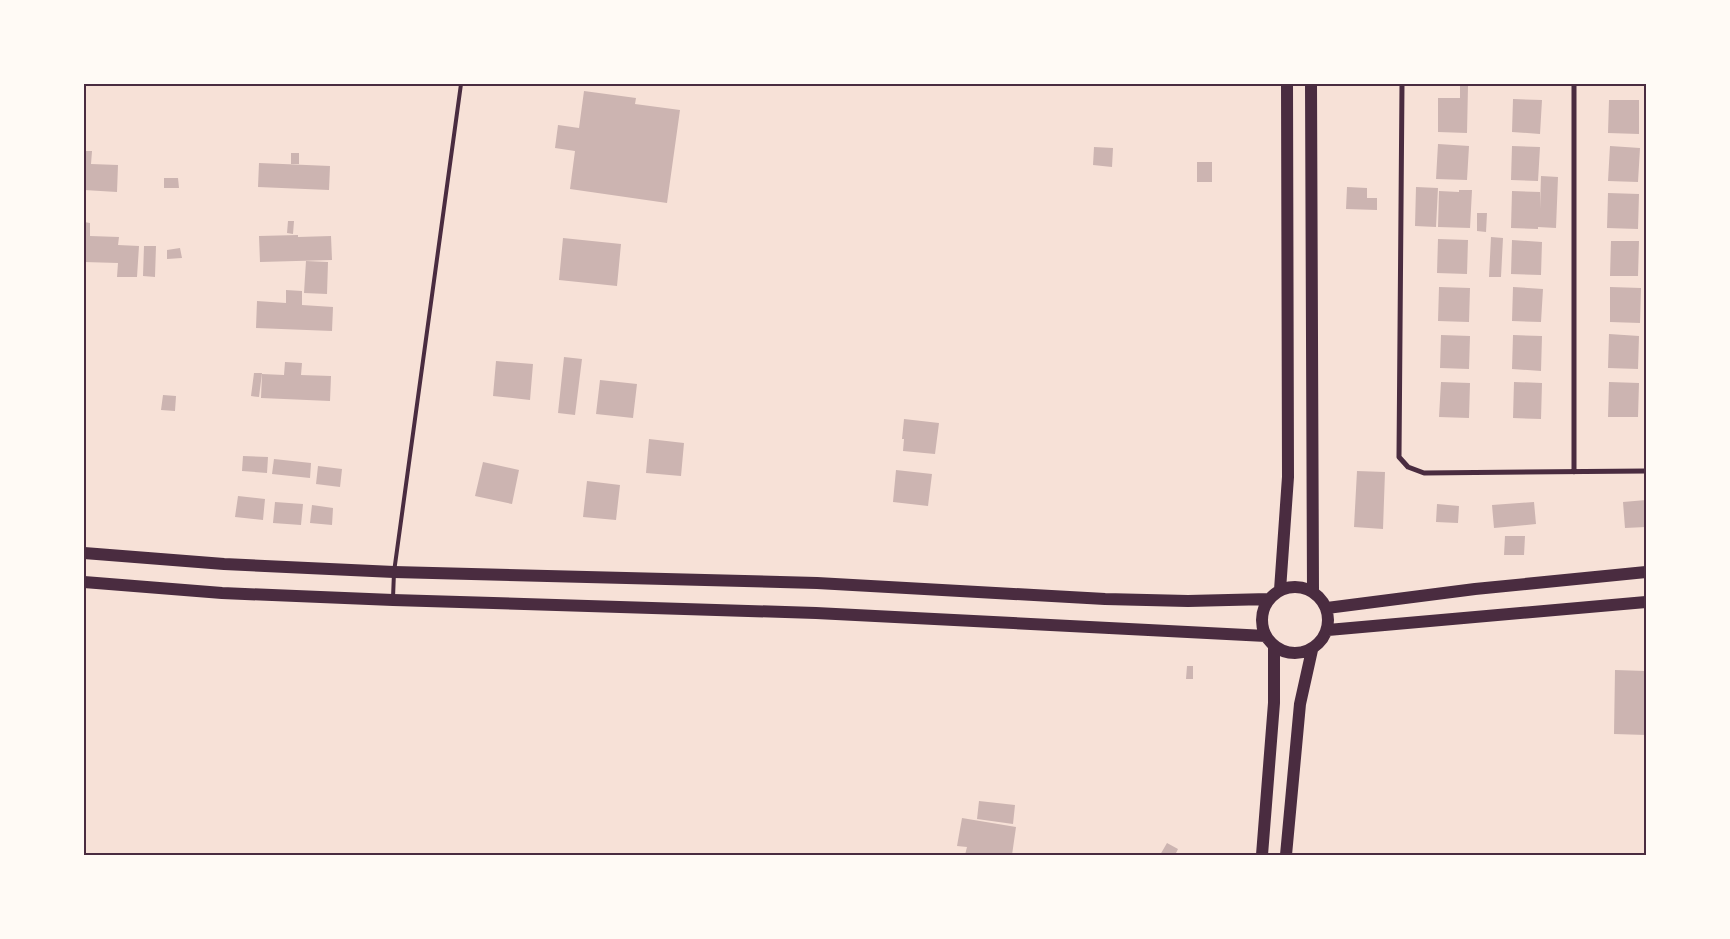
<svg xmlns="http://www.w3.org/2000/svg" width="1730" height="939" viewBox="0 0 1730 939" font-family="'IBM Plex Sans',sans-serif">
<style>
.building{fill:#ccb4b1}
.lines{fill:none;stroke-linecap:round;stroke-linejoin:round}
.service{stroke:#4a2c40;stroke-width:4}
.minor{stroke:#4a2c40;stroke-width:5}
.primary{stroke:#4a2c40;stroke-width:12}
.neatline{fill:none;stroke:#4a2c40;stroke-width:2}
</style>
<rect width="100%" height="100%" fill="#f7e1d7"/>
<path class="building" d="M1460,86H1468L1467,133L1438,132V98H1460Z
M584,91L636,98L635,104L680,110L667,203L570,189L575,151L555,148L558,125L579,128Z
M1513,99L1542,100L1540,134L1512,132Z
M1609,100H1639V134L1608,133Z
M1438,144L1469,146L1467,180L1436,179Z
M1512,146L1540,147L1538,181L1511,180Z
M1610,146L1640,148L1638,182L1608,181Z
M1094,147L1113,148L1112,167L1093,165Z
M84,151H92L91,164L118,165L117,192L84,190Z
M291,153H299V164H291Z
M1197,162H1212V182H1197Z
M259,163L330,166L329,190L258,187Z
M1541,176L1558,177L1556,228L1538,227V229L1511,228L1512,191L1540,192V209Z
M164,178H178L179,188H164Z
M1347,187L1367,188V198H1377V210L1346,209Z
M1416,187L1438,188L1436,227L1415,226Z
M1459,190H1472L1470,228L1438,227L1439,191L1459,192Z
M1608,193L1639,194L1638,229L1607,228Z
M1477,213H1487L1486,232L1477,231Z
M288,221H294L293,234L287,233Z
M84,222L90,223V236L119,237L118,245L139,246L137,277H117L118,263L84,262Z
M298,235V237L331,236L332,260L260,262L259,236Z
M1491,237L1503,238L1501,277H1489Z
M563,238L621,244L617,286L559,280Z
M1438,239L1468,240L1467,274L1437,273Z
M1512,240L1542,242L1541,275L1511,274Z
M1611,241H1639L1638,276H1610Z
M144,246H156L155,277L143,276Z
M180,248L182,258L167,259V250Z
M306,261L328,262L327,294L304,293Z
M1439,287L1470,288L1469,322L1438,321Z
M1513,287L1543,289L1541,322L1512,321Z
M1610,287L1641,288L1640,323L1610,322Z
M286,290L302,291V305L333,307L332,331L256,328L257,301L286,303Z
M1609,334L1639,336L1638,369L1608,368Z
M1441,335L1470,336L1469,369L1440,368Z
M1513,335L1542,336L1541,371L1512,369Z
M564,357L582,359L575,415L558,413Z
M496,361L533,364L530,400L493,396Z
M285,362L302,363L301,375L331,376L330,401L261,398L262,374L284,375Z
M254,373H262L259,397L251,396Z
M600,380L637,384L633,418L596,414Z
M1441,382L1470,383L1469,418L1439,417Z
M1514,382L1542,383L1541,419L1513,418Z
M1609,382L1639,383L1638,417H1608Z
M163,395L176,396L175,411L161,410Z
M904,419L939,423L935,454L903,451L904,439H902Z
M649,439L684,443L681,476L646,473Z
M243,456L268,457L267,473L242,471Z
M274,459L311,463L310,478L272,474Z
M483,462L519,470L512,504L475,496Z
M318,466L342,469L340,487L316,484Z
M896,470L932,474L928,506L893,502Z
M1357,471L1385,472L1383,529L1354,527Z
M587,481L620,485L616,520L583,517Z
M238,496L265,499L263,520L235,517Z
M1646,500V527L1625,528L1623,502Z
M275,502L303,504L301,525L273,523Z
M1534,502L1536,524L1494,528L1492,505Z
M1437,504L1459,506L1458,523L1436,522Z
M312,505L333,508L332,525L310,523Z
M1505,536H1525L1524,555H1504Z
M1187,666H1193V679H1186Z
M1615,670L1646,671V735L1614,734Z
M979,801L1015,805L1013,824L977,819Z
M962,818L1016,827L1012,855H965L967,847L957,846Z
M1167,843L1178,849L1175,855H1160Z"/>
<g class="lines">
<path class="service" d="M393,598L394,572L461,84"/>
<path class="minor" d="M1402,84L1399,457L1408,467L1424,473L1646,471
M1574,472V84"/>
<path class="primary" d="M1311,84L1313,592
M84,553L224,564L394,572L817,583L1105,599L1188,601L1269,599
M84,582L222,593L393,600L816,613L1266,636
M1262 620a33 33 0 1 1 66 0a33 33 0 1 1-66 0Z
M1280,590L1288,477L1287,84
M1327,608L1475,589L1646,572
M1328,630L1646,602
M1262,855L1274,703V646
M1286,855L1300,704L1312,650"/>
</g>
<rect width="1730" height="939" fill="none" stroke="#fffaf5" stroke-width="170"/>
<rect x="85" y="85" width="1560" height="769" class="neatline"/>
</svg>
